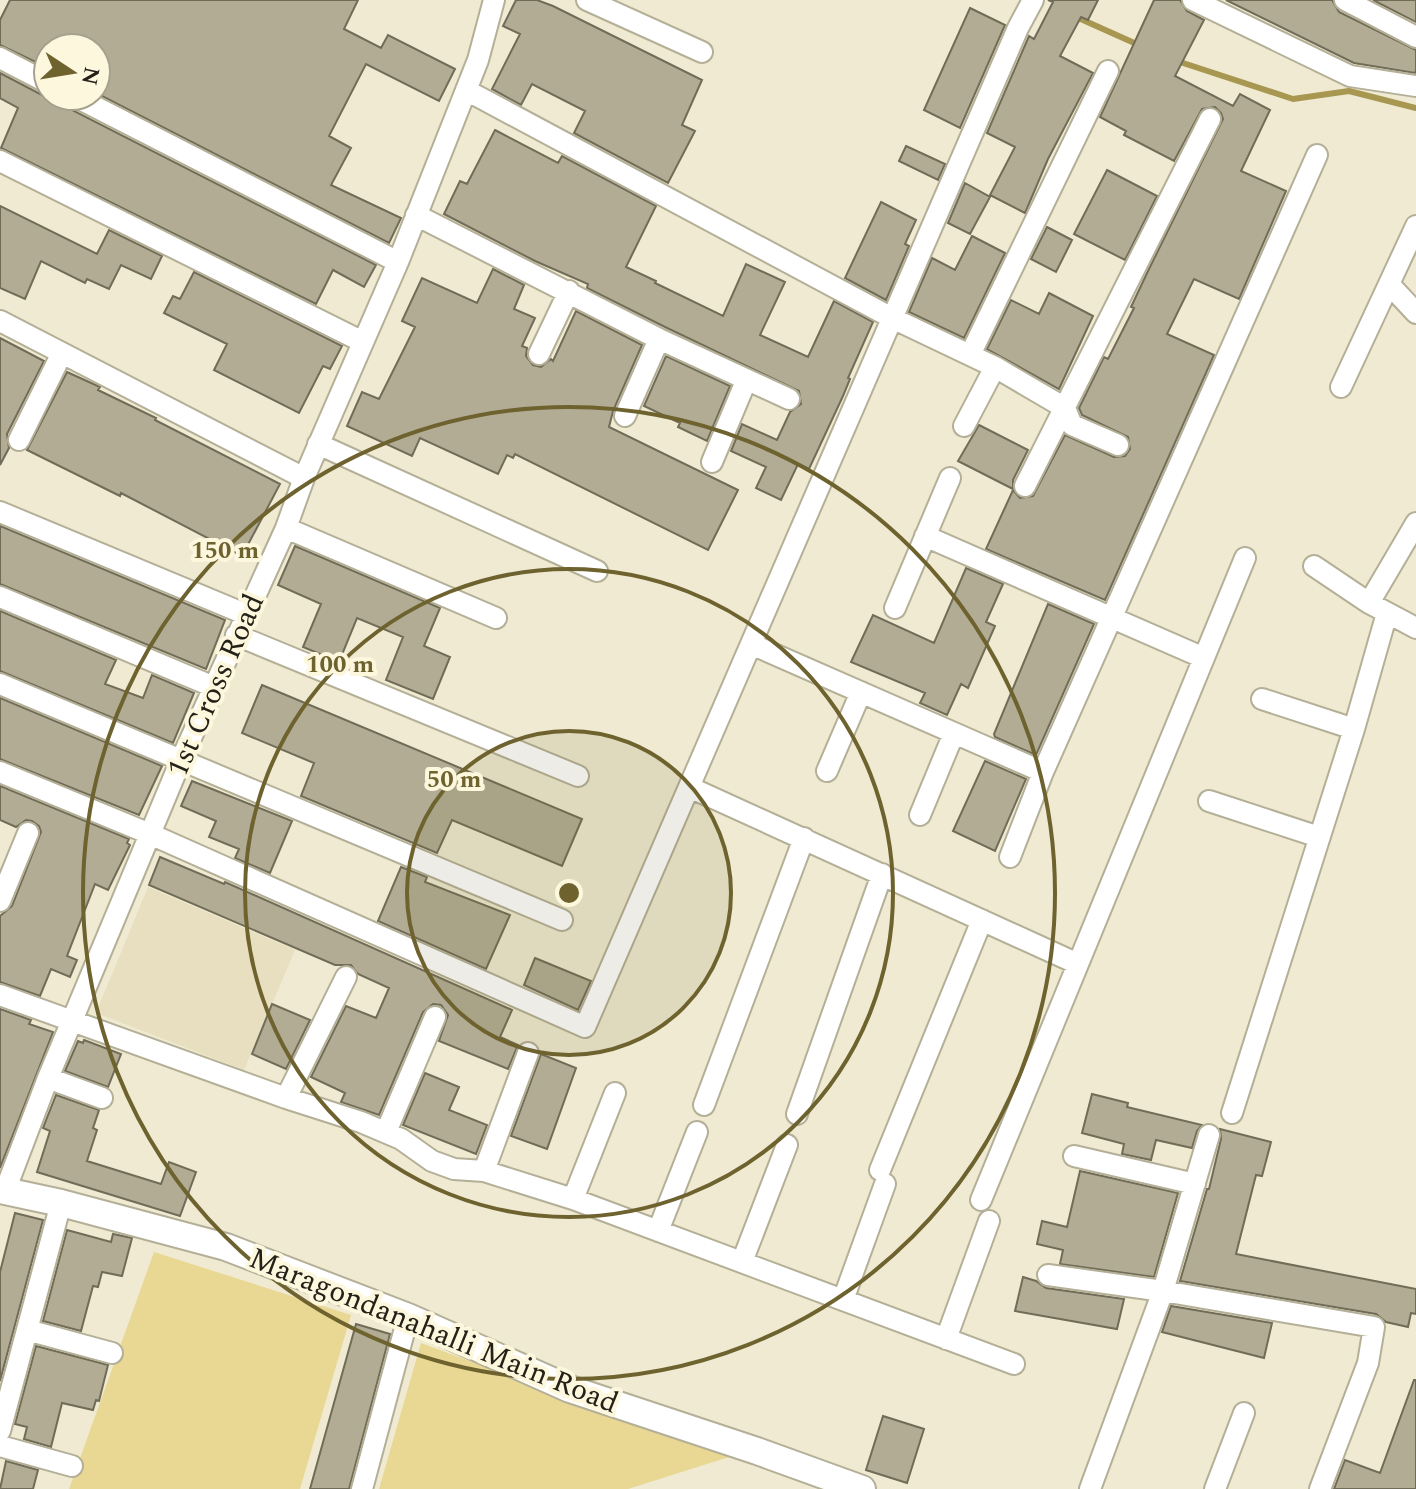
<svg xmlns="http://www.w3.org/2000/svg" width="1416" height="1489" viewBox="0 0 1416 1489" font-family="Spectral,serif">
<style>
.built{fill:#e7dfc0}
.green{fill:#e9d893}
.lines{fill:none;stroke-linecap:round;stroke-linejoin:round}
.stream{stroke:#a89751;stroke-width:6}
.building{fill:#b2ac95;stroke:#716c57;stroke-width:2}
.minor-casing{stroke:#b4af97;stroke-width:24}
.tertiary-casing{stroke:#b4af97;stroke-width:30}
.minor{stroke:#fff;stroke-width:20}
.tertiary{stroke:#fff;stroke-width:26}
.ring{fill:none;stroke:#6e622f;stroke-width:4}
.labels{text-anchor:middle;stroke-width:8;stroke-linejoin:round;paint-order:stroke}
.street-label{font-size:30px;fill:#242118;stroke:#fdf7de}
.centre{fill:#6e622f;stroke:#fdf7de;stroke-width:4}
.ring-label{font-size:24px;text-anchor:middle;font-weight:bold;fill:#6e622f;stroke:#fdf7de;stroke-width:8;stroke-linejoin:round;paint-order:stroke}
</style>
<rect width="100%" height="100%" fill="#efead1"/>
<path class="built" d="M148,887L295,950L244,1070L96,1013Z"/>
<path class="green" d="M154,1252L351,1315L300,1489H69Z
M421,1343L729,1457L628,1489H379Z"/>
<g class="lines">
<path class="stream" d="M1074,16L1141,46
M1177,61L1293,99L1349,91L1416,108"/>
</g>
<path class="building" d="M10,0H358L344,29L381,48L388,35L455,69L439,101L366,64L329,136L351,148L331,185L401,218L389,243L96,93V48H48V68L0,45V20Z
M516,0H537L553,6L702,80L682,125L695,131L668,183L574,133L585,111L532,84L521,105L492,89L520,34L503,26Z
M1048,0H1098L1088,20L1081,17L1060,56L1093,73L1048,159L1025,213L990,195L1015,147L987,133L1029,36L1034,39L1053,2Z
M1154,0H1180L1187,11L1204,20L1175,76L1233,106L1240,94L1270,110L1241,171L1286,191L1239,299L1194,279L1167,334L1214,355L1105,600L986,549L1013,490L1020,498L1033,496L1065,435L1114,457L1125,456L1130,449L1128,437L1082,415L1079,408L1104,357L1108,359L1134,308L1131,307L1148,271L1223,119L1221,113L1215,107L1202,109L1174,161L1124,135L1126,131L1100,117Z
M1226,0H1332L1339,12L1416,50V70L1415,73L1354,63Z
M1373,0H1416V22Z
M970,8L1005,25L960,128L924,110Z
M0,73L42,95L52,96L68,108L376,265L364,287L333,270L316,304L1,148L18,108L0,98Z
M495,130L558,163L562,156L656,206L626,267L656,281L655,283L723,316L746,264L785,282L760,335L808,357L834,301L873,322L848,378L850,379L843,396L809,469L798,464L781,500L756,488L766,467L731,451L742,424L777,440L790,412L801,404L799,391L665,327L587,288L588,284L535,261L444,214L460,181L467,184Z
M906,146L945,164L938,180L899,161Z
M1107,170L1157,196L1125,260L1074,234Z
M965,183L990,197L970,234L948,223Z
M881,202L916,220L905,244L909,246L886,300L845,278Z
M0,206L97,254L109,230L162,256L151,279L121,265L109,289L87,279L85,283L41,261L25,299L0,288Z
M1047,227L1072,240L1056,272L1031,259Z
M972,236L1005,253L964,338L909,312L932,258L955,270Z
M493,269L524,285L514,309L535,318L522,346L527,348L526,356L533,365L541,367L551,359L553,361L576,311L642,345L613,411L609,427L738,490L708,550L515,454L513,458L507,455L498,474L420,438L412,456L347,426L362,392L379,399L415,327L402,321L422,278L477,303Z
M194,272L342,346L330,369L323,366L299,413L214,370L227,344L164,313L173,296L180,299Z
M1049,293L1093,316L1059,389L987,349L1011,300L1039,314Z
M0,338L44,361L7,434L9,448L0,465Z
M666,356L730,386L707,441L678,427L680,423L644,406Z
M67,372L100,387L98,390L156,418L155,420L280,484L242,556L121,493L120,496L27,450Z
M979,425L1028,450L1013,480V489L958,461Z
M0,526L225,620L206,669L0,584Z
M295,546L440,608L424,646L450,657L433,699L386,680L403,637L357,618L339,662L303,647L321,604L278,585Z
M966,568L1003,584L986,622L995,626L968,688L961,684L947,715L920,703L925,693L851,662L873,615L934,643Z
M1048,604L1094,624L1036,755L995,737L994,734Z
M0,611L116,660L105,684L143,698L152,675L194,693L173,743L0,671Z
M262,685L582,819L562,866L452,820L437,853L301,796L314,763L242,733Z
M0,698L162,766L139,815L0,759Z
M985,761L1026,779L995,851L953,831Z
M192,781L292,821L270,873L235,858L239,849L209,837L216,821L181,806Z
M0,786L129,839L127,843L130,845L108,890L95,884L67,956L77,960L70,977L51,969L40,996L0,982V916L12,906L41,832L39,826L32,821L26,820L16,827L0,820Z
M160,857L224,884L225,882L512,1010L500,1037L518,1045L508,1069L439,1041L448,1015L441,1005L433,1004L423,1012L379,1115L341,1102L345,1093L311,1077L346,1006L376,1018L389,988L358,974L351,965H335L149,885Z
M401,867L427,877L425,882L510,915L486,969L378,921Z
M535,958L591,981L578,1010L524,985Z
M272,1004L310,1020L286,1069L252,1054Z
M0,1009L31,1020L29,1024L53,1032L0,1168Z
M84,1040L121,1054L108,1087L65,1071L78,1041L83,1043Z
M541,1054L576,1068L547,1149L511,1136Z
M425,1073L459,1087L449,1110L487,1125L476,1154L403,1125Z
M1092,1094L1128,1103L1127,1107L1202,1125L1197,1131L1192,1148L1156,1140L1151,1160L1122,1154L1124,1144L1082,1133Z
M56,1095L99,1110L93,1128L97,1130L87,1161L161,1184L169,1162L196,1172L180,1216L37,1172L50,1131L43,1128Z
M1220,1129L1271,1142L1262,1176L1256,1175L1236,1254L1416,1289V1314L1411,1313L1408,1327L1386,1322L1376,1314L1180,1281L1207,1189H1209L1221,1139Z
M1080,1171L1178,1193L1154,1277L1060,1264L1063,1250L1037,1244L1042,1221L1067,1227Z
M15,1213L43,1220L0,1381V1272Z
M67,1230L111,1242L113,1234L132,1238L122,1276L102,1272L98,1287L93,1286L81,1331L43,1321Z
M1023,1277L1036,1281L1046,1288L1124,1299L1117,1329L1015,1311Z
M1171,1306L1272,1323L1264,1358L1162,1332Z
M356,1324L390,1334L349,1489H310Z
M36,1346L108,1365L99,1401L96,1400L93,1410L62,1403L51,1447L24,1439L27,1427L15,1424Z
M1414,1380H1416V1489H1334L1345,1460L1380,1473Z
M883,1416L924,1429L907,1483L866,1470Z
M6,1461L38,1470L33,1489H0Z"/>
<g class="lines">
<defs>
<path id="minor" d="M587,0L702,52
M1193,0L1350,76L1416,86
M1345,0L1416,37
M0,58L48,83
M466,90L892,318L995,367L1065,408L1072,425L1118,445
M74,96L398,262
M0,161L363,342
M416,215L659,339L789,399
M1416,226L1389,284L1416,313
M0,321L304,478
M539,354L569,291
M970,355L1108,71
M1341,387L1389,284
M625,416L659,339
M964,426L995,367
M19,440L62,353
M318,444L597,571
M712,462L746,381
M1025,486L1210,119
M0,512L245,614
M286,528L496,618
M925,536L1204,658
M1314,566L1369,603L1416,628
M0,597L214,687
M1369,603L1416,523
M895,608L950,478
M236,635L578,776
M751,644L1043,772L1317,155
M0,684L562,920
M1262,699L1354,729
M827,771L861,692
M0,772L150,834L585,1027L1018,28L1033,0
M689,787L1078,964
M1209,801L1319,837
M920,815L954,733
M1010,857L1043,772
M0,901L28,833
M0,995L286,1098L361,1122L401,1139L432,1161L454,1169L484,1171L573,1199L1014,1364
M48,1078L102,1098
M286,1098L346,977
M704,1105L804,838
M1232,1113L1354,729L1387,613
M797,1114L882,874
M386,1132L435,1017
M1074,1156L1195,1184
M880,1170L982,920
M484,1171L528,1053
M5,1191L48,1078L181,760L286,528L304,478L398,262L478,60L494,0
M573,1199L615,1093
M981,1200L1245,558
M658,1231L697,1132
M742,1262L787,1145
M1048,1275L1163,1291L1374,1327L1368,1363L1320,1489
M843,1300L885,1184
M27,1330L112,1353
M946,1339L989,1221
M0,1431L61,1203
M0,1446L72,1466
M362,1489L408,1317
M1090,1489L1163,1291L1209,1135
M1215,1489L1244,1413"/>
<path id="tertiary" d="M0,1190L61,1203L226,1247L408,1317L570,1389L757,1451L862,1489"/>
</defs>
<use href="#minor" class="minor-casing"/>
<use href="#tertiary" class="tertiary-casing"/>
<use href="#minor" class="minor"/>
<use href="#tertiary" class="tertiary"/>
</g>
<circle cx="569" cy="893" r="162" fill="#6e622f" fill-opacity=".12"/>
<g class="ring">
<circle cx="569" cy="893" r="162"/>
<circle cx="569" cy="893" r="324"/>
<circle cx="569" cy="893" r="486"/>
</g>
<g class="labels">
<g class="street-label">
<text transform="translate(215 685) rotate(-66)" y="10">1st Cross Road</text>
<text transform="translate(434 1330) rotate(22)" y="10">Maragondanahalli Main Road</text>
</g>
</g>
<circle cx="569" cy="893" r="12" class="centre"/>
<g class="ring-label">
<text x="225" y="558">150 m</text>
<text x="340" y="672">100 m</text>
<text x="454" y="787">50 m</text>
</g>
<g transform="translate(72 72) rotate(102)"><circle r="38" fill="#fdf7de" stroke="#a6a18f" stroke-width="2"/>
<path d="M0-6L14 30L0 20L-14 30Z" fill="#6e622f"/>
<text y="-12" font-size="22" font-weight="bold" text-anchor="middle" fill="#242118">N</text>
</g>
</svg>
